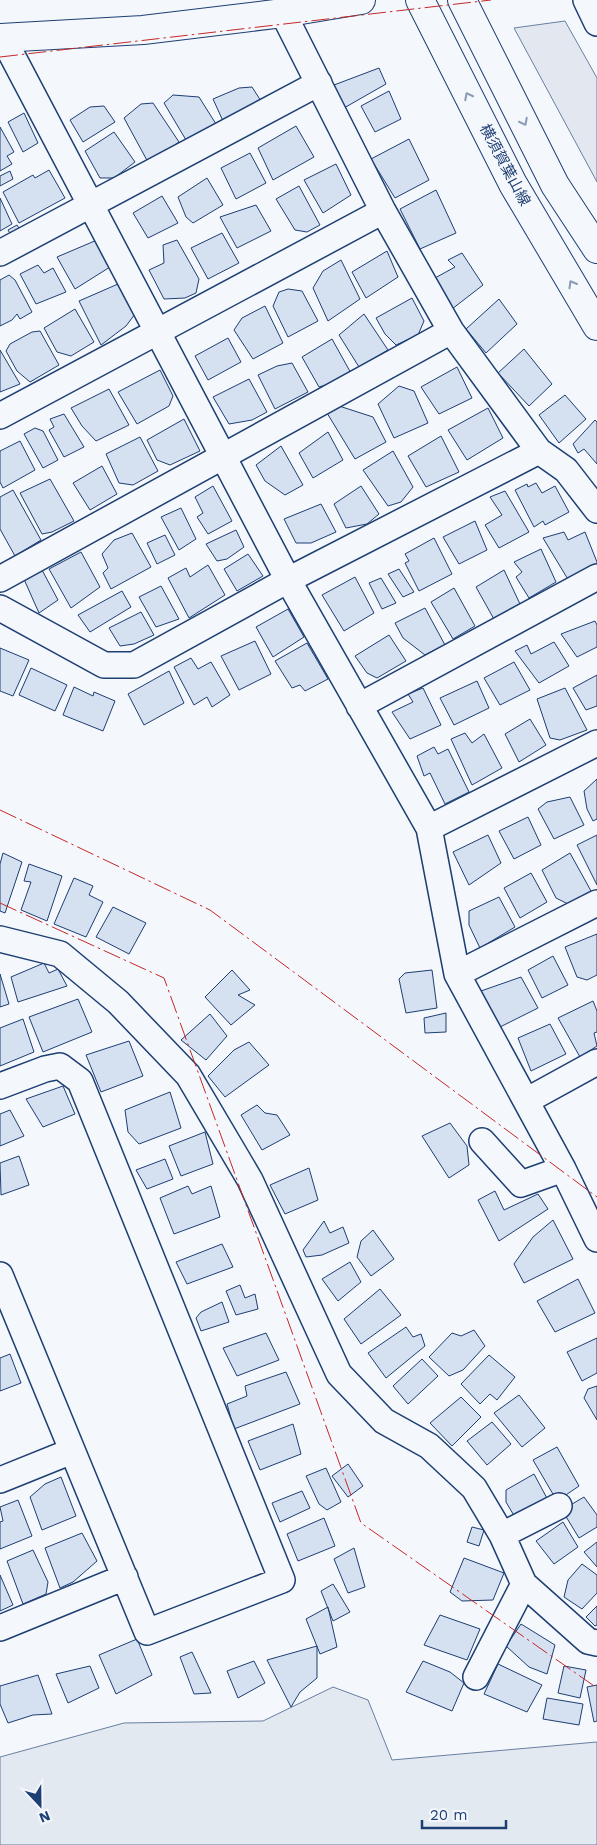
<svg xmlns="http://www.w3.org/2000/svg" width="597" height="1845" viewBox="0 0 597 1845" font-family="'Work Sans','Noto Sans JP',sans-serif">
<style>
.green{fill:#e3e9f0;stroke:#687fa3}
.parking{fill:#e3e8f0;stroke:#687fa3}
.building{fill:#d5e0f0;stroke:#1d3f73}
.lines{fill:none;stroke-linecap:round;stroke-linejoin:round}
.minor-casing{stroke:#1d3f73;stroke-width:28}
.tertiary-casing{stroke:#1d3f73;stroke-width:30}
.primary-casing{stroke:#1d3f73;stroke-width:30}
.minor{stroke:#f4f7fb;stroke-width:25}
.tertiary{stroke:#f4f7fb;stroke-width:28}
.primary{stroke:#f4f7fb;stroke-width:28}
.power{stroke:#c62828;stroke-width:1;stroke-dasharray:18 4 2.5 4;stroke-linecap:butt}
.oneway{stroke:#889bb7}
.labels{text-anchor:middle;stroke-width:4;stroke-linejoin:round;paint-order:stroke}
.street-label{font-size:15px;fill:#1d3f73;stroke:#f4f7fb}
</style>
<rect width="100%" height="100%" fill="#f4f7fb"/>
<path class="green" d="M333,1687L368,1700L392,1760L597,1742V1845H0V1757L124,1723L263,1721Z"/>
<path class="parking" d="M565,21L597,78V182L514,28Z"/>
<path class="building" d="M379,68L386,84L344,108L334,85Z
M252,87L261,101L223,121L213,99L239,88Z
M389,91L401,119L375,132L361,106Z
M173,95L199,97L216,124L186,140L164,103Z
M153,103L179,142L149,164L124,118L141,104Z
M104,106L115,122L83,142L70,120L90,107Z
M24,113L38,143L23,152L8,122Z
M296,126L314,157L273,180L258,148Z
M0,127L14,152L7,156L12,164L0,171Z
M114,132L135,162L114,178H100L85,151Z
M409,139L429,180L395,198L371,159Z
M250,153L266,183L236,199L221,168Z
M336,164L351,195L323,213L304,180Z
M49,170L65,198L19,223L3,192L33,175L35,178Z
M10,171L13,179L0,186V176Z
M207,178L223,205L193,223L186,217L178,197Z
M299,186L320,225L307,232L295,230L276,199Z
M436,190L456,233L420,249L400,209Z
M162,196L178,223L148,238L133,213Z
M0,198L12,224L0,231Z
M256,205L271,231L237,248L220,217Z
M17,225L20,230L11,235L8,230Z
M222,233L239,263L208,279L191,248Z
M97,240L110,267L75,289L57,257Z
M177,240L199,279L196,293L185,298L164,299L149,270L164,263L163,245Z
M387,251L398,277L366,298L352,272Z
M462,253L483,285L452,309L435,278L455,267L448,260Z
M341,260L360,299L328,321L313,288L323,271Z
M38,265L44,273L53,268L66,292L36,304L20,274Z
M9,275L15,280L32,312L20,319L17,314L12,320L0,326V280Z
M118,284L135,314L126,326L101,345L79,301Z
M288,289L302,291L318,321L288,337L273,306L279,292Z
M412,298L424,321L418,335L396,345L385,334L376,318Z
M499,299L517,324L486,353L466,329Z
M265,306L283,343L253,359L234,330L242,318Z
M75,309L94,342L71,356L57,352L44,328Z
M364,314L388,350L359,367L339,335Z
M40,331L59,365L30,382L17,371L6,351L10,344L32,332Z
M228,338L241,362L208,380L195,356Z
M332,339L352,375L343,380L319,387L302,357Z
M524,349L552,384L529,406L498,373Z
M0,350L20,384L0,392Z
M292,363L308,392L275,409L258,375L277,366Z
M457,367L472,398L439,414L421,387Z
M160,370L173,396L169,406L137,424L118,392Z
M249,379L267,412L252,420L229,424L213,397Z
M399,386L414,391L428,423L394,438L378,404Z
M109,389L129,425L96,441L82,426L71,408Z
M565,395L586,419L559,443L539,415Z
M336,405L373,417L386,442L355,459L327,413Z
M488,408L503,438L467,460L448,430Z
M64,414L84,447L64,457L49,430L54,427L50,419Z
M184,419L200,451L170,465L157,460L147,440Z
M595,420L597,422V464L584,449L578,453L573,444Z
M35,428L43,431L58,460L43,468L24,434Z
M328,432L343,460L313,478L299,453Z
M441,436L459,472L426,487L408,456Z
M140,437L158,471L133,485L119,483L106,454Z
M20,441L35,470L3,488L0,482V451Z
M281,446L303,485L285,495L265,481L256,465Z
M393,451L413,487L401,502L388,506L363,470Z
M102,466L117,494L90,510L73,483Z
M50,479L74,521L52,532L42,534L20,493Z
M536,483L542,493L555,486L569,512L545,525L543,521L534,527L515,490L527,484L528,487Z
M213,486L232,521L208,534L197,517L203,513L195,497Z
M361,486L379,514L367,524L346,528L334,504Z
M13,490L41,540L15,556L0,529V497Z
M505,491L529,532L499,548L485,525L502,515L490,497Z
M321,504L336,532L311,543H296L284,519Z
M181,508L196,539L179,550L161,517Z
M475,521L487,550L459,564L443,537Z
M236,530L244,547L227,559L217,561L206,544Z
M564,532L568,540L585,532L597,562V565L569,581L543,538Z
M132,533L151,567L111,589L103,573L108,568L102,554L114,540Z
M165,535L175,555L157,564L147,543Z
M434,538L452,574L419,591L405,563L409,561L405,554Z
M541,549L556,582L529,598L516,577L522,572L514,562Z
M81,552L100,587L71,608L49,569Z
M248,554L263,576L237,591L224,569Z
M208,565L225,595L189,618L168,578L186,568L190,577Z
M399,569L414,592L403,597L388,574Z
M42,570L58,600L39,613L23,577Z
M504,570L520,604L495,621L476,587Z
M355,577L374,613L344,631L322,595Z
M381,578L396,603L382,609L369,583Z
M161,586L179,619L156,627L139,597Z
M454,588L475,626L453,639L431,602Z
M122,591L131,607L90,632L78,615Z
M425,608L445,645L425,655L403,638L395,623Z
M288,609L304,637L273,657L256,627Z
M141,612L154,635L134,644L120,646L109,628Z
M595,621L597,625V647L577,657L561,634Z
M389,635L406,661L377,678L367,673L355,656Z
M255,641L271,674L239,690L221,656Z
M554,642L569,666L539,683L515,651L527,645L531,654Z
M307,643L328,679L305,691L300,685L292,688L275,661Z
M0,648L29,660L13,696L0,691Z
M191,658L198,669L211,662L230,695L212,707L207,697L194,705L174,667Z
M514,662L530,690L500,705L484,678Z
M31,668L67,685L55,711L19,695Z
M169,671L184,703L144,725L128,694Z
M597,675V706L586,710L573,688Z
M477,681L489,708L454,725L440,698Z
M74,687L93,696L94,692L115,701L103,731L63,715Z
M423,688L441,725L410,739L392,712L413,702L408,694Z
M565,688L587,730L560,740L550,738L537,699Z
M530,719L546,745L519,762L505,734Z
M465,733L472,743L484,734L502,768L472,785L451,739Z
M434,747L438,754L448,749L469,792L445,804L430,773L424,776L417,756Z
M597,779V819L593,821L587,809L584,791Z
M570,797L584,825L554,839L538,809L547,802Z
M528,817L541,845L514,859L499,831Z
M488,835L501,863L469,885L453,852Z
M597,835V885L577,845Z
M3,853L22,862L5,913L0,911V864Z
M570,853L591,891L568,904L556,898L542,870Z
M29,864L62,876L47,921L21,910L31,882L24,881Z
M531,873L547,902L520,918L504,888Z
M74,878L93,886L89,895L103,902L86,937L54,924Z
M499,897L515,927L480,948L469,925V911Z
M113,907L146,923L129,954L96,937Z
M597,934V975L587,980L577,977L565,947Z
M553,956L568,985L542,998L528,970Z
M44,963L49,973L58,969L67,986L18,1002L11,977Z
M232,970L250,990L238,995L255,1005L231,1025L205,997Z
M432,970L437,1008L406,1013L399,979L405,973Z
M0,974L9,1004L0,1007Z
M521,977L538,1008L500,1027L481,991Z
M78,999L92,1032L43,1052L29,1017Z
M593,1001L597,1011V1032L594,1033L597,1046L580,1057L558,1018Z
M446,1013V1032L425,1033L424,1018Z
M210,1014L227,1036L206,1060L181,1040Z
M23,1019L34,1052L0,1066V1028Z
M550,1024L566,1054L531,1071L518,1038Z
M129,1041L143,1076L101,1092L86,1055Z
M249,1042L269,1065L225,1097L208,1076L234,1050Z
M63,1086L75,1114L43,1127L26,1099Z
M170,1092L181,1128L139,1144L128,1132L125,1110Z
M257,1105L265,1113L277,1115L290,1135L262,1150L241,1115Z
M10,1110L24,1136L0,1146V1114Z
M450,1123L467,1146L469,1165L449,1178L422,1136Z
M205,1132L213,1164L181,1176L169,1146Z
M19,1156L29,1185L1,1195L0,1163Z
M165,1159L173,1179L147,1189L136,1170Z
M309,1168L318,1200L285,1214L270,1185Z
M188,1186L192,1194L211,1186L220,1217L174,1234L160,1198Z
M495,1191L504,1210L538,1194L548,1209L499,1241L478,1200Z
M553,1220L573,1259L524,1283L514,1264L533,1237Z
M324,1221L330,1233L343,1227L349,1243L322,1255L306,1257L303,1250Z
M373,1230L394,1259L371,1276L357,1257L361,1241Z
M222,1244L233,1267L187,1284L176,1262Z
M350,1262L361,1282L338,1301L322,1279Z
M578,1279L595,1313L555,1332L537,1301Z
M240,1285L245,1298L255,1294L258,1309L236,1315L226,1291Z
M380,1289L401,1315L361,1344L344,1319Z
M222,1302L229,1322L201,1331L196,1318L201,1312Z
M406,1327L413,1337L421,1334L425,1346L386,1378L368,1353Z
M474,1330L485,1346L463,1370L449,1376L429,1357L452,1333L461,1336Z
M266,1333L279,1360L237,1376L223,1348Z
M597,1338V1373L582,1381L567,1352Z
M10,1354L21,1383L0,1391V1358Z
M489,1355L515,1377L497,1400L490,1394L480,1404L461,1384Z
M422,1359L438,1376L408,1404L393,1386Z
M286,1372L300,1404L234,1429L227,1404L247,1396L245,1386Z
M597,1386V1420L584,1398L588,1389Z
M519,1395L545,1428L522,1447L494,1413Z
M461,1397L481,1417L452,1446L430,1423Z
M492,1422L511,1444L487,1465L467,1441Z
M293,1424L301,1454L260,1470L248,1441Z
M557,1447L579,1486L557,1501L533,1460Z
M348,1464L363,1486L348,1497L332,1476Z
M326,1468L341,1502L327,1510L319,1504L306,1476Z
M534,1474L549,1502L516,1519L506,1502V1490Z
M61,1477L76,1516L42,1530L30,1497L45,1484Z
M302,1491L310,1508L280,1522L272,1503Z
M584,1497L597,1515V1527L579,1538L562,1510Z
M18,1500L32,1536L0,1549V1522L3,1521L0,1507Z
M324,1518L335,1546L298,1561L287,1534Z
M563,1522L578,1547L554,1564L536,1541Z
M472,1527L484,1530L479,1546L467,1542Z
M82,1533L97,1561L73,1582L60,1588L45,1548Z
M597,1542V1567L584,1552Z
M354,1548L365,1587L348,1593L334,1559Z
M33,1550L48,1582L46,1594L23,1604L7,1561Z
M464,1558L504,1573L493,1600L462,1601L450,1592Z
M582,1564L597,1575V1593L582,1609L564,1597L568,1580Z
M0,1575L13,1605L0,1611Z
M333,1584L350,1612L333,1621L321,1591Z
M597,1606V1625L595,1626L586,1617Z
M328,1607L337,1647L320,1654L306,1619Z
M440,1615L480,1629L467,1660L424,1645Z
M521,1624L555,1645L547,1674L529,1667L506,1646Z
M137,1639L152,1675L116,1694L99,1655Z
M317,1646V1678L300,1692L291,1707L267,1660Z
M192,1652L211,1693L194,1694L180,1657Z
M254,1661L265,1683L238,1698L227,1671Z
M423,1661L450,1672L464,1683L452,1711L406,1692Z
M498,1664L542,1685L527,1712L484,1694Z
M90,1666L99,1688L68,1703L56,1674Z
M564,1666L586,1670L580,1698L558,1693Z
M38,1675L52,1714L33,1715L8,1723L0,1704V1686Z
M597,1685V1721L594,1722L587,1687Z
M547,1698L583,1704L579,1725L543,1719Z"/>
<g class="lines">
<defs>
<path id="minor" d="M586,0L597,23
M283,13L383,211L451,331L539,451L566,470L597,510
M4,40L288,580L429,828L457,974L563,1169L597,1239
M0,253L319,83
M0,416L383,211
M0,579L451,331
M0,608L104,665H134L288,580L539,451
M359,706L597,577
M429,828L597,743
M0,939L60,954L118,1002L188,1075L250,1180L339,1374L384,1421L429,1446L474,1488L502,1535L524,1584L588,1641L597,1643
M457,974L597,903
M0,1086L45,1069L60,1066L80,1081L282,1580L147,1632L0,1275
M526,1101L597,1062
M482,1141L521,1184L563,1169
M0,1480L72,1451
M502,1535L559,1506
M0,1628L125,1577
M476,1677L524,1584"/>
<path id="tertiary" d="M0,38L143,30L283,13L361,0"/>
<path id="primary" d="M420,0L513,184L597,326
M462,0L555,185L597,249"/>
</defs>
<use href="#minor" class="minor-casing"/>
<use href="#tertiary" class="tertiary-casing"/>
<use href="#primary" class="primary-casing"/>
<use href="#minor" class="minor"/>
<use href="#tertiary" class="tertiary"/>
<use href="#primary" class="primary"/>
<path class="power" d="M0,57L491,0
M0,810L210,910L597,1197
M0,903L164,978L361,1523L597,1688"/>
</g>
<defs><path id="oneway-chevron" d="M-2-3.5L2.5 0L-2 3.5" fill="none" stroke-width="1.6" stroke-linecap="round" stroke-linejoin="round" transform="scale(1.25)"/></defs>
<g class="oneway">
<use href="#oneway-chevron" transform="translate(468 96) rotate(-117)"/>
<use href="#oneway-chevron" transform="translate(524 122) rotate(63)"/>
<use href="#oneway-chevron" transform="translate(572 284) rotate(-120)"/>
</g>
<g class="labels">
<g class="street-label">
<text transform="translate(505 165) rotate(62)" y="5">横須賀葉山線</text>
</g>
</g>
<g transform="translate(40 1805) rotate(158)" stroke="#f4f7fb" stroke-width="4" paint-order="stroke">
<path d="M0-4L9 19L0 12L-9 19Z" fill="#1d3f73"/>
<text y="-8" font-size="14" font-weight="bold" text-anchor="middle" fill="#1d3f73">N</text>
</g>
<path d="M422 1820v8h84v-8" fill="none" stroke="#1d3f73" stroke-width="2.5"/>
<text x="430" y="1820" font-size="15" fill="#1d3f73" stroke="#f4f7fb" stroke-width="4" paint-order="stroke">20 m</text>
</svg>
